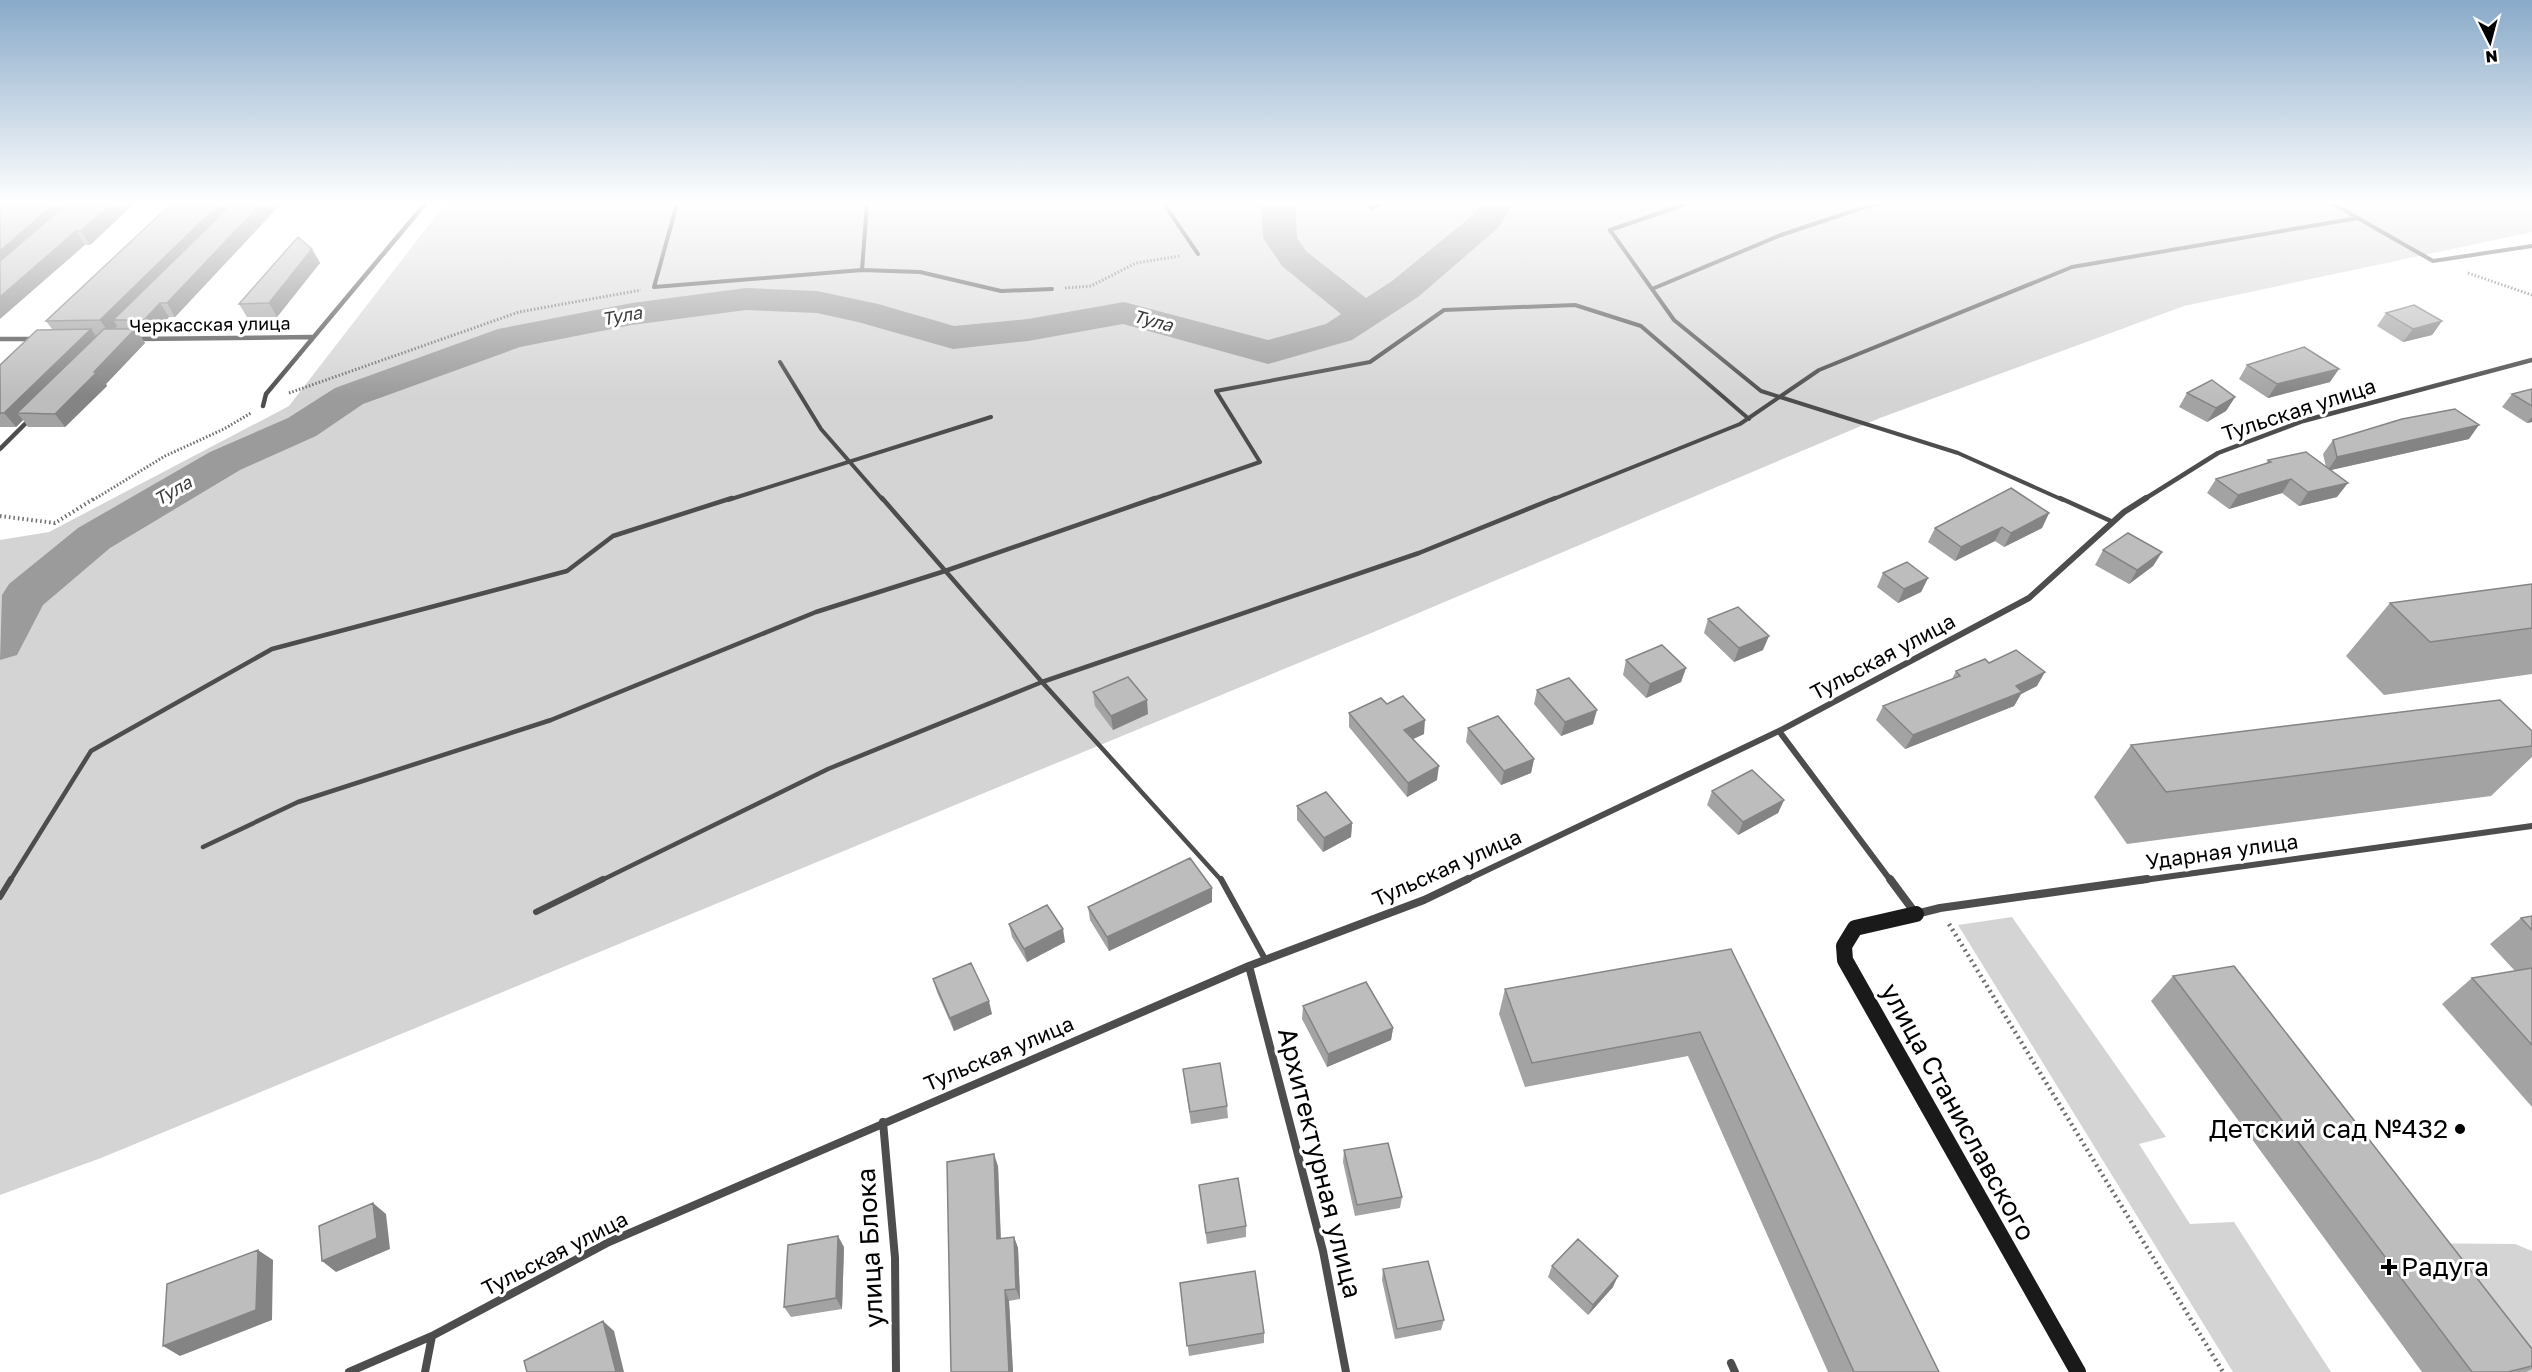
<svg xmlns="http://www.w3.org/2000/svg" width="2532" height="1372" viewBox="0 0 2532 1372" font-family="'Golos Text',sans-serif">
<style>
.green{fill:#d4d4d4}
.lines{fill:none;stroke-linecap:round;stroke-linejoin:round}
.river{fill:#9b9b9b;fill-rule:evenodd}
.path-far2{stroke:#6f6f6f;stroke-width:3;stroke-dasharray:1.5 2;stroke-linecap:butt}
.path-far1{stroke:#6f6f6f;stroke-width:4;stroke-dasharray:1.5 3;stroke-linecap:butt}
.path{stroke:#6f6f6f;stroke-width:4.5;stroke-dasharray:2 4;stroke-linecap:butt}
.lane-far2{stroke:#4d4d4d;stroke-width:4}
.lane-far1{stroke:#4d4d4d;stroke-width:4.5}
.lane{stroke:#4d4d4d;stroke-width:6}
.street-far2{stroke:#4d4d4d;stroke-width:4.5}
.street-far1{stroke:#4d4d4d;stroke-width:6}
.street{stroke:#4d4d4d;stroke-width:8}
.secondary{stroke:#1a1a1a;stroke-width:16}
.wall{fill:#a3a3a3}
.shaded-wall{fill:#848484}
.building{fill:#bdbdbd;stroke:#848484;stroke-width:1.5}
.poi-dot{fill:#000;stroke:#fff;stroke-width:2}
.labels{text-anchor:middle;stroke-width:6;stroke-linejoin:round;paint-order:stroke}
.far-water-label{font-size:18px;font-style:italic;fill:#3c3c3c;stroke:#fff}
.far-street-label{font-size:18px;fill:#000;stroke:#fff}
.street-label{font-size:21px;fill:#000;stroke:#fff}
.near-street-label{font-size:26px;fill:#000;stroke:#fff}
.near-poi-label{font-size:26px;fill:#000;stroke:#fff;text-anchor:end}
</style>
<rect width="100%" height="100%" fill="#fff"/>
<path class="green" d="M445,204H2532V232L2184,306L1880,418L1376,631L101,1158L0,1195V540L49,532L289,406Z
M2012,917L2166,1137L2139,1144L2190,1224L2234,1222L2331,1372H2233L1958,925Z
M2399,1243L2515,1244L2532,1251V1372H2497Z"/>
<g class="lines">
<path class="river" d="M1261,204H1295L1297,238L1307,252L1366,298L1392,281L1474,214L1481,204H1514L1498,228L1418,297L1352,340L1268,364L1123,324L1028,341L953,349L858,322L817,313L746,310L632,325L520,347L363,404L316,436L240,470L110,548L43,605L17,655L0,660L2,595L9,584L78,528L210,452L288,418L335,388L498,329L632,303L746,288L817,291L878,304L954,326L1028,319L1124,302L1268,340L1326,324L1341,314L1282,266L1263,238Z"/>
<path class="path-far2" d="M2468,273L2532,295
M1065,288L1091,286L1136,263L1180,256
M289,393L519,312L641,290
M93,500L165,456L224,429L251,413"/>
<path class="path-far1" d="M0,516L55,523L95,498"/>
<path class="path" d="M1949,924L2223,1372"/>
<path class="lane-far2" d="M677,204L654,287L862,270L920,272L1001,291L1052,289
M1164,204L1198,254
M1370,204L1372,208L1380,204
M1686,204L1610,230L1674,320L1761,391L1958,453L2063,500
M2333,204L2433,261L2532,246
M862,270L867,204
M1652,289L1781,235L1874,204
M780,362L821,429L883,500
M728,500L991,417
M1150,500L1260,462L1216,391L1370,362L1444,310L1575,305L1641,326L1749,419
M1551,500L1740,424L1819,370L2072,267L2358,218"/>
<path class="lane-far1" d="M882,498L1042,682L1222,881
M2060,498L2113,522
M203,847L298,802L551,720L816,612L945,571L1155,498
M10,881L91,751L272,649L567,571L613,536L732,498
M600,881L828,769L1042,682L1419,553L1555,498"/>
<path class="lane" d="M1221,879L1265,959
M0,897L11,879
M536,912L603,879"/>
<path class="street-far2" d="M0,339H35
M135,339L312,337
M263,406L266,394L425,204
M0,449L31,418
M2143,500L2218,453L2303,421L2532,360"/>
<path class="street-far1" d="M1779,731L1891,881
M1464,881L1779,731L2029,598L2124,512L2146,498
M2137,881L2532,826"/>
<path class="street" d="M1890,879L1916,914L1940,908L2147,879
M1249,966L1323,1251L1346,1372
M883,1122L895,1258L896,1372
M1731,1363L1735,1372
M349,1372L432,1336L609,1242L1249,966L1424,900L1468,879
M425,1372L432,1336"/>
<path class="secondary" d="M1916,914L1855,928L1844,946L1845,960L2078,1372"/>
</g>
<path class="wall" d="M0,204H134L90,245H85Z
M171,204H281L175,317H169L153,334H139L145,343L106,384L107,386L65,427H28L23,420L16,427H0V365L52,329L46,321Z
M312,249L320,263L277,317H247L239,304Z
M2386,313L2442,321L2432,335L2403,342L2377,326Z
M2247,365L2330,382L2268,398L2239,379Z
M2532,389V422L2527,423L2502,407L2512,394Z
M2187,393L2235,397L2226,411L2207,422L2179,407Z
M2469,439L2330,470L2337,497L2299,506L2282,493L2229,509L2207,493L2216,479L2266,464L2268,460L2326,467L2323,454L2333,440Z
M2049,513L2042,528L2004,547L1995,541L1955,561L1928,542L1935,528Z
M2103,550L2162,552L2153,566L2129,584L2095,565Z
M1883,573L1928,578L1921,592L1898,603L1877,587Z
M2532,584V674L2384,695L2346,656L2390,603Z
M1708,619L1763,650L1734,662L1704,633Z
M1626,660L1686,668L1681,682L1646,698L1623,675Z
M1989,663L2037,686L2021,694L2014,706L1905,749L1876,720L1883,706L1952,679L1956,671Z
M1537,690L1593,724L1561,736L1534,704Z
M1093,692L1148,714L1113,730L1095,706Z
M1387,704L1424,734L1413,739L1437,780L1407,797L1349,727V713Z
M1468,728L1534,759L1531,773L1501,785L1466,742Z
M2532,731V757L2491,796L2127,844L2094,797L2131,745Z
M1712,791L1784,800L1778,813L1738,835L1707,805Z
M1297,806L1352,823L1351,837L1323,852L1297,820Z
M1212,902L1109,951L1090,920L1088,907Z
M2532,916V1107L2442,1004L2472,978L2515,971L2490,944L2521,918Z
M1009,924L1065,942L1027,962L1012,937Z
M1731,949L1939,1372H1828L1688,1056L1525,1087L1499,1014L1505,989Z
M2173,976L2532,1349V1369L2526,1372H2422L2151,1001Z
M933,979L992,1014L954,1031L937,992Z
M1303,1006L1393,1028L1391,1040L1327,1067L1302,1019Z
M1183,1069L1227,1106L1228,1118L1191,1124Z
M1344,1150L1402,1197L1400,1208L1355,1216L1343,1162Z
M998,1166L1001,1239L1014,1237L1018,1248L1020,1299L1009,1301L1013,1372H951Z
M1199,1185L1246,1226V1237L1207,1244Z
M844,1247L842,1309L791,1317L784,1307Z
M1552,1266L1613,1287L1588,1315L1548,1277Z
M1383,1269L1444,1320L1441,1330L1395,1339L1382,1280Z
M1180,1283L1264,1333V1343L1189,1356Z"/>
<path class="shaded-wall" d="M54,204H78L0,273V251Z
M111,204H134L90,245L81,231Z
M219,204H240L113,320L117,326L110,334L100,320Z
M261,204H281L175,317L167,303Z
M76,231L85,245L0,319V297Z
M312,249L320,263L277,317L269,303Z
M160,303L169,317L153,334L144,320Z
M2442,321L2432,335L2403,342L2413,329Z
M91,329L101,343L17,413L23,420L16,427L4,413Z
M135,329L145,343L106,384L107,386L65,427L55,414Z
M2339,369L2330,382L2268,398L2277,384Z
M2235,397L2226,411L2207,422L2216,408Z
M2532,417V422L2527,423Z
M2479,425L2469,439L2327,471L2337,457Z
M2291,479L2282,493L2229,509L2238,495Z
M2348,483L2337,497L2299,506L2308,492Z
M2049,513L2042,528L2004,547L2011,533Z
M2002,527L1995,541L1955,561L1961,547Z
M2162,552L2153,566L2129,584L2137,570Z
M1928,578L1921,592L1898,603L1904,589Z
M1769,636L1763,650L1734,662L1739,648Z
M1686,668L1681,682L1646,698L1650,684Z
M2045,672L2037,686L2021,694L2014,706L1905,749L1913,735Z
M1147,700L1148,714L1113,730L1111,716Z
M1597,710L1593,724L1561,736L1565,722Z
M1425,720L1424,734L1402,744L1404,730Z
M1534,759L1531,773L1501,785L1504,771Z
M1439,766L1437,780L1407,797L1408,783Z
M1784,800L1778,813L1738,835L1743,822Z
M1352,823L1351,837L1323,852L1324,838Z
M1212,888V902L1109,951L1107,937Z
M1063,929L1065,942L1027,962L1024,949Z
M989,1001L992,1014L954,1031L950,1018Z
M1393,1028L1391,1040L1327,1067L1328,1054Z
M994,1154L998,1166L1001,1250L997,1239Z
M373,1203L386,1214L390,1249L336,1272L322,1261Z
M838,1236L844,1247L842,1309L836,1298Z
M1014,1237L1018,1248L1020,1299L1016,1289Z
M258,1250L273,1260L272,1320L180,1356L163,1346Z
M1618,1276L1613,1287L1588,1315L1593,1305Z
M1005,1290L1009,1301L1013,1372H1009Z
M603,1321L614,1331L624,1372H616Z"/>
<path class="building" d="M0,204H54L0,251Z
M67,204H111L81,231H76L0,297V261Z
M171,204H219L100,320L46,321Z
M232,204H261L167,303H160L144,320H113Z
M298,237L312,249L269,303L239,304Z
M2414,305L2442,321L2413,329L2386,313Z
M91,329L4,413H0V365L37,330Z
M104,329H135L94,372H97L55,414L17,413Z
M2304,347L2339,369L2277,384L2247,365Z
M2212,380L2235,397L2216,408L2187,393Z
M2532,389V406L2512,394Z
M2455,409L2479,425L2337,457L2333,440L2402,419Z
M2306,452L2348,483L2308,492L2291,479L2238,495L2216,479L2271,462L2268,460Z
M2011,488L2049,513L2011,533L2002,527L1961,547L1935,528Z
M2128,533L2162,552L2137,570L2103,550Z
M1907,562L1928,578L1904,589L1883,573Z
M2532,584V628L2430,642L2390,603Z
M1738,607L1769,636L1739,648L1708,619Z
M1662,645L1686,668L1650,684L1626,660Z
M2016,650L2045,672L2016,686L2022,692L1913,735L1883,706L1960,676L1956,671L1985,659L1989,663Z
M1128,677L1147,700L1111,716L1093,692Z
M1569,678L1597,710L1565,722L1537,690Z
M1403,696L1425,720L1404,730L1439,766L1408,783L1349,713L1381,698L1387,704Z
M2500,700L2532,731V746L2166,792L2131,745Z
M1498,716L1534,759L1504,771L1468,728Z
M1752,770L1784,800L1743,822L1712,791Z
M1326,792L1352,823L1324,838L1297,806Z
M1190,858L1212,888L1107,937L1088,907Z
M1047,905L1063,929L1024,949L1009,924Z
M2532,916V930L2521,918Z
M1731,949L1939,1372H1854L1700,1032L1532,1063L1505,989Z
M971,963L989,1001L950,1018L933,979Z
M2234,966L2532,1349V1366L2508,1372H2472L2173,976Z
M2532,968V1045L2472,978Z
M1366,982L1393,1028L1328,1054L1303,1006Z
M1220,1063L1227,1106L1190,1112L1183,1069Z
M1388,1143L1402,1197L1357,1205L1344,1150Z
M994,1154L997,1239L1014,1237L1016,1289L1005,1290L1009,1372H951L947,1162Z
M1238,1178L1246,1226L1206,1233L1199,1185Z
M373,1203L377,1238L322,1261L319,1226Z
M838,1236L836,1298L784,1307L788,1245Z
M1578,1239L1618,1276L1593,1305L1552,1266Z
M258,1250L256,1310L163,1346L167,1284Z
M1428,1261L1444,1320L1397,1329L1383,1269Z
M1255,1271L1264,1333L1187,1346L1180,1283Z
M603,1321L616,1372H527L524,1361Z"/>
<linearGradient id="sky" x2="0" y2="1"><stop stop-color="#89aac9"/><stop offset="0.51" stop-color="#fff"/><stop offset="1" stop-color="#fff" stop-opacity="0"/></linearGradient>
<rect width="2532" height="397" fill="url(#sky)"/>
<g class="poi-dot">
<circle cx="2460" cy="1129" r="6"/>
<path d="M2386 1258h6v6h6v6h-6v6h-6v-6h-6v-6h6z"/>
</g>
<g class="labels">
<g class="far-water-label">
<text transform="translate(622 316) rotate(-10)" y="6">Тула</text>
<text transform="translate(1153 321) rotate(15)" y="6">Тула</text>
<text transform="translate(173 491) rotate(-30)" y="6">Тула</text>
</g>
<g class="far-street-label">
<text transform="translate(210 325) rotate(-1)" y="6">Черкасская улица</text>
</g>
<g class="street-label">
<text transform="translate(2299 410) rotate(-18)" y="7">Тульская улица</text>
<text transform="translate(1883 657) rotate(-28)" y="7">Тульская улица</text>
<text transform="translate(2222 852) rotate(-8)" y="7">Ударная улица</text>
<text transform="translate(1447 868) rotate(-24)" y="7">Тульская улица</text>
<text transform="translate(999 1054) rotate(-23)" y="7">Тульская улица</text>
<text transform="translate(555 1254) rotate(-27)" y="7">Тульская улица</text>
</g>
<g class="near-street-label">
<text transform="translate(1958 1112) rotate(61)" y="9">улица Станиславского</text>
<text transform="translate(1320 1163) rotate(76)" y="9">Архитектурная улица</text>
<text transform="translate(870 1248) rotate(-93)" y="9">улица Блока</text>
</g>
<g class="near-poi-label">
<text x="2448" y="1138">Детский сад №432</text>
<text x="2401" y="1276" text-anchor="start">Радуга</text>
</g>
</g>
<g transform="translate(2490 42) rotate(174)" stroke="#ffffff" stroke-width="4.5" paint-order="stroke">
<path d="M0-4.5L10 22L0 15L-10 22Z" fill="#000000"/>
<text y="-9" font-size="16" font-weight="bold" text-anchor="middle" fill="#000000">N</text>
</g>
</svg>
